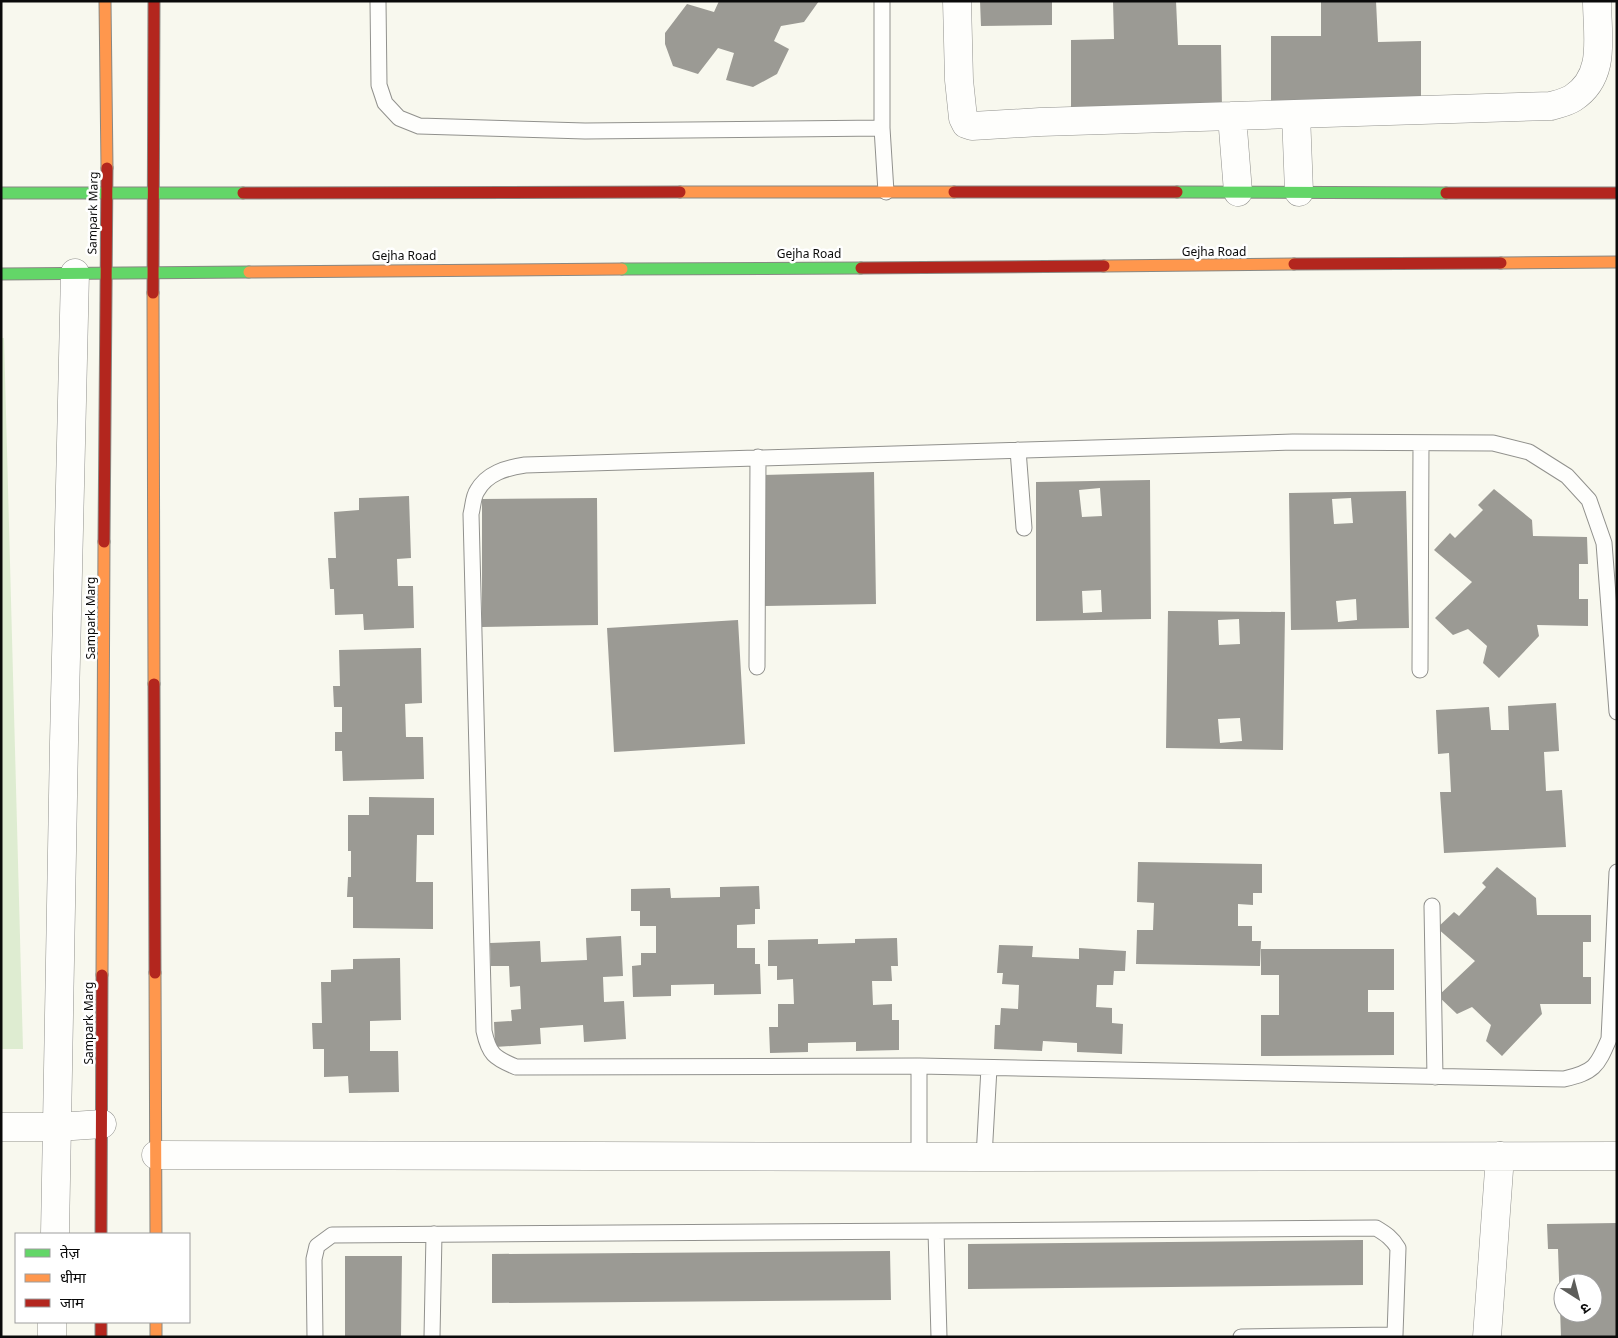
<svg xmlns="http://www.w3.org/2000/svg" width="1618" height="1338" viewBox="0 0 1618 1338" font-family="Georgia,'Noto Sans Devanagari',serif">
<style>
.green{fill:#deecd1}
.building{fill:#9b9a94;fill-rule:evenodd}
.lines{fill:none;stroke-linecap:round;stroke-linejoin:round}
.lane-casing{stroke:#91918d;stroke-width:17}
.street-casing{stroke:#91918d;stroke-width:29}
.fast-casing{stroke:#888883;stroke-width:13}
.slow-casing{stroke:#888883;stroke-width:13}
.jam-casing{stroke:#888883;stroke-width:13}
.lane{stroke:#fefefc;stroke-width:15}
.street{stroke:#fefefc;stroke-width:28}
.fast{stroke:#63d668;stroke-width:11}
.slow{stroke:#ff974d;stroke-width:11}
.jam{stroke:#b3261e;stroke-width:11}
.labels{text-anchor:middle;stroke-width:5;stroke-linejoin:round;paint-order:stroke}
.street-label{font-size:12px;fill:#0a0a0a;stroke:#fff}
</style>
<rect width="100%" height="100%" fill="#f8f8ee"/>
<path class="green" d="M1,338H4L23,1049H1Z"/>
<path class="building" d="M719,1H819L804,22L781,26L774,41L789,49L777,74L753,87L726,80L734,53L718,48L698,74L673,66L665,44V33L687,4L714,12Z
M980,1H1052V25L981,26Z
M1113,1H1176L1178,45H1221L1222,109L1071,110V40L1114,39Z
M1321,1H1376L1378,42L1421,41V106L1271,107V36H1321Z
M874,472L876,604L765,606L763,475Z
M1150,480L1151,619L1036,621V482ZM1100,488L1102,516L1082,517L1079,490ZM1101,590L1102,612L1083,613L1082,591Z
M1494,489L1532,520L1533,536L1587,537L1588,564H1579V599H1588V626L1537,625L1539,636L1499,678L1483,663L1487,646L1468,629L1453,635L1435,618L1472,582L1434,550L1450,533L1455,538L1483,510L1478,505Z
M1406,491L1409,628L1291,630L1289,493ZM1351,498L1353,523L1334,524L1332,499ZM1356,599L1357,620L1338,622L1336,601Z
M409,496L411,558L397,559L398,586H413L414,628L364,630L363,614L335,615L334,589H330L328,558H336L334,512L359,510V498Z
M597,498L598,625L482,627V499Z
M1168,611L1285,612L1283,750L1166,748ZM1239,619L1240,644L1219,645L1218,620ZM1240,718L1242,741L1220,743L1218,719Z
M738,620L745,744L614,752L607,628Z
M421,648L422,703L405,704L406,737H423L424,779L343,781L342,751H335V732H342V707H334L333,686H340L339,650Z
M1556,703L1559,751L1544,752L1546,791L1562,790L1566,847L1444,853L1440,792H1451L1449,753L1438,754L1436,710L1489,707L1491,730H1509L1508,706Z
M369,797L434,798V835H417L416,882H433V929L353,928V897H347L348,877H351V851H348V815H369Z
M1138,862L1262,864V893H1253V905L1238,904V926H1252V941H1261L1260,966L1136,964L1137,930H1153L1154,903L1137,902Z
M1497,867L1536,898L1537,915H1591V942H1583V977H1591V1004H1540L1542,1014L1502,1056L1486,1041L1491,1025L1472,1007L1457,1014L1438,996L1475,961L1437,928L1454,912L1459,916L1486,887L1482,883Z
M759,886L760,909H755V924L737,925V948H755V964H760L761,994L714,995V984L671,985V996L633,997L632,966L641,965V953H656V926H640V911H631V889L670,888L671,898L720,897V887Z
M621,936L623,976L603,977L604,1002L624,1001L626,1039L584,1042L583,1025L540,1028L541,1044L495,1047L494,1022L512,1021L511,1010L521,1009L520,986L510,987L509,966H491L490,943L540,941L541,962L587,960L586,938Z
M897,938L898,966H891L892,981H872L873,1005L892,1004V1020H899V1050L856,1051V1042L808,1043V1052L770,1053L769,1027H778V1004H794L793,979L777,980V966H768V940L818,939V944L855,943V939Z
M999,945L1033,946L1032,957L1079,959V948L1126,951L1125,971H1114L1113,985H1097L1096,1007L1112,1008V1023L1123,1024L1122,1054L1077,1052V1043L1043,1041L1042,1051L994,1049L995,1025H1000L1001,1008L1018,1009L1019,985L1002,984L1003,973H997Z
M1261,949H1394V990H1368V1012H1394V1055L1261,1056V1015H1279V975H1261Z
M400,958L401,1020L370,1021V1051H398L399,1092L349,1093L348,1076L324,1077V1049H313L312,1023H322L321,982H331V970L353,969V959Z
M1617,1223V1337H1561L1558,1249H1548L1547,1224ZM1563,1283H1593V1313H1563Z
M1363,1240V1285L968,1289V1244Z
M890,1251L891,1300L492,1303V1254Z
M345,1256H402L401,1337H345Z"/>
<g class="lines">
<defs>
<path id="lane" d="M378,1L379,85L385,103L399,118L419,126L585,131L882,128
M882,1V128L886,192
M1018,450L1024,528
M757,667L758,457
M1420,670L1421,443
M1617,712L1604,543L1589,500L1567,476L1529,452L1493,443L1293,442L525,465C506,468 487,473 477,491C473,497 473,507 471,514L484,1031C489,1054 494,1058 516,1067L919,1066L1564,1079C1594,1072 1597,1067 1609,1039L1617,872
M1432,906L1435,1077
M919,1066V1157
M984,1157L989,1068
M936,1231L939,1337
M315,1337L314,1259L317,1246L332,1235L1376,1228C1386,1234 1392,1238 1398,1248L1395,1335L1241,1337
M432,1337L434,1234"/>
<path id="street" d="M957,1L959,80L963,118L966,124L972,126L1040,122L1551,106C1558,104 1567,102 1573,98C1607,76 1597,36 1597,1
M1296,114L1299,192
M1232,116L1238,192
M1,1127H58L102,1124
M156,1155L984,1157L1617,1156
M55,1234L64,742L75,273
M52,1337V1322
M1487,1337L1500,1156"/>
<path id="fast" d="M1177,192L1446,193
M1,193H243
M622,269L861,268
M1,274L249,272"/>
<path id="slow" d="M105,1L107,168
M680,192H954
M1501,263L1617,262
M1104,266L1294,264
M249,272L622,269
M153,293L154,684
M155,973L156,1234
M102,975L104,542
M156,1322V1337"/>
<path id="jam" d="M954,192H1177
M243,193L680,192
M1446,193H1617
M1294,264L1501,263
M861,268L1104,266
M153,293L154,1
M104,542L107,168
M154,684L155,973
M101,1234L102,975
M101,1322V1337"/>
</defs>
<use href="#lane" class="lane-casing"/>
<use href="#street" class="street-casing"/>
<use href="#fast" class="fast-casing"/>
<use href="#slow" class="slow-casing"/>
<use href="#jam" class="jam-casing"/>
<use href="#lane" class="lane"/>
<use href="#street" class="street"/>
<use href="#fast" class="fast"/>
<use href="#slow" class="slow"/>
<use href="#jam" class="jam"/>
</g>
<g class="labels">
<g class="street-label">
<text transform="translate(93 213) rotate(-89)" y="4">Sampark Marg</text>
<text x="1214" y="256">Gejha Road</text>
<text x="809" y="258">Gejha Road</text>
<text x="404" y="260">Gejha Road</text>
<text transform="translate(91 618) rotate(-90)" y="4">Sampark Marg</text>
<text transform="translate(89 1023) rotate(-90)" y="4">Sampark Marg</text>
</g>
</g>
<rect width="1618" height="1338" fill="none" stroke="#0a0a0a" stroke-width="5"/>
<rect x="15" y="1233" width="175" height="90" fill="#ffffff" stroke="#9d9d9d"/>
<rect x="25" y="1249" width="25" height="8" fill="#63d668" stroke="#9d9d9d"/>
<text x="60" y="1258" font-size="15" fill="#0a0a0a">तेज़</text>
<rect x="25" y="1274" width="25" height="8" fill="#ff974d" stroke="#9d9d9d"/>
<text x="60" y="1283" font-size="15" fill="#0a0a0a">धीमा</text>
<rect x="25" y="1299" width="25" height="8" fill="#b3261e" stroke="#9d9d9d"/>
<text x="60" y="1308" font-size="15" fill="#0a0a0a">जाम</text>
<g transform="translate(1578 1298) rotate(144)"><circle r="24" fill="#ffffff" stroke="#9d9d9d"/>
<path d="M0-4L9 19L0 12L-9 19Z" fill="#5d5d5a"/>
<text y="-8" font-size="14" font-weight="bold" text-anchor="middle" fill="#0a0a0a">उ</text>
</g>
</svg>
